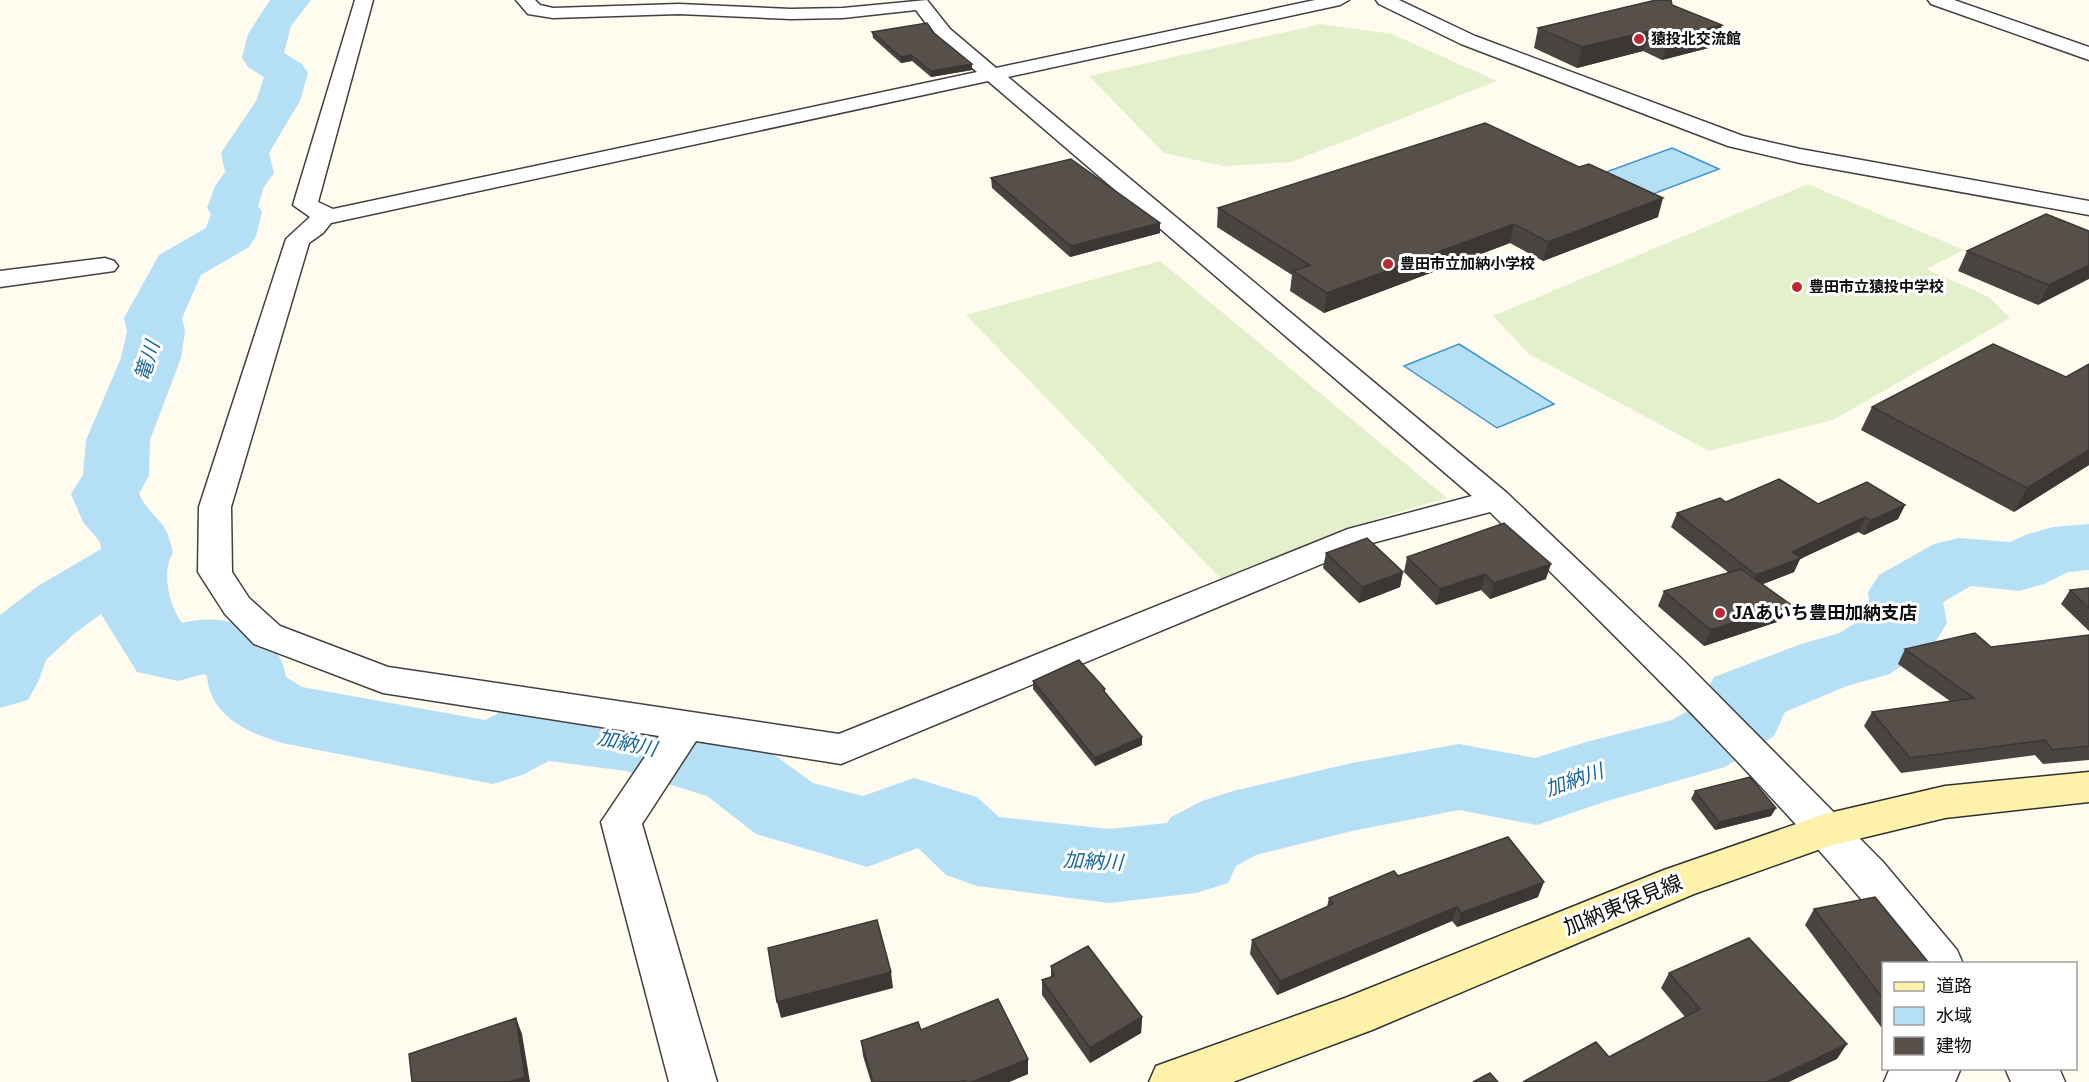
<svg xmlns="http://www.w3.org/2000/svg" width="2089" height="1082" viewBox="0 0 2089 1082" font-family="Literata,'Noto Sans JP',serif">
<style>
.pitch{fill:#e4f0cb}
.water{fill:#b5dff5;stroke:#3d96cb;stroke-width:1.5}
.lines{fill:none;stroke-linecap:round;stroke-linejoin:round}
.river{fill:#b5dff5;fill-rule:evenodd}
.minor-casing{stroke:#414141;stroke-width:3}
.tertiary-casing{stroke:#414141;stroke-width:3}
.secondary-casing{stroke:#303030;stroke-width:3}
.minor{fill:#fff;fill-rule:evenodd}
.tertiary{fill:#fff;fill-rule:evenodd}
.secondary{fill:#fef2ab;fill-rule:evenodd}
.wall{fill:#4a4440}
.shaded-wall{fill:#3c3734}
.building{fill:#564f4a;stroke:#3c3734;stroke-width:1.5}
.poi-dot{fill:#bc2833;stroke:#fff;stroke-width:2}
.labels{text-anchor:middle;stroke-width:6;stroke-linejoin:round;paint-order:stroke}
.far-poi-label{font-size:15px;font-weight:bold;fill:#0e0e0e;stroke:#fff;text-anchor:start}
.poi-label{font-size:18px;font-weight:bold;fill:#0e0e0e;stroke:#fff;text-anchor:start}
.water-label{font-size:20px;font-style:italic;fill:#19689e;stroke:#fff}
.near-street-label{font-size:21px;fill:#0e0e0e;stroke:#fff}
</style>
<rect width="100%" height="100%" fill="#fffbef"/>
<path class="pitch" d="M1321,24L1392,34L1497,81L1291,162L1224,166L1164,153L1089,76Z
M1808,184L1964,250L1926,269L1989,297L2010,318L1833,420L1709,451L1529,354L1493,316Z
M1160,261L1447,498L1342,529L1223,581L966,315Z"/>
<path class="water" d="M1672,148L1719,169L1653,194L1606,172Z
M1459,344L1554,404L1497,428L1404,366Z"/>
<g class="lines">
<path class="river" d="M270,0H311L291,26L284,53L302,64L308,73L300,101L269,153L274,173L264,187L258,206L262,212L256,236L249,247L201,275L182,318L185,331L181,358L150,440L149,475L139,494C153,522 166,516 173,553C161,571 169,606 182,623C223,611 279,629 286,677L302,687L485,720L510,707L539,699L626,709L766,749L813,783L863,796L914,778L977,797L999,817L1109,829L1167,823L1171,817L1202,801L1233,791L1352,763L1459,744L1535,758L1586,742L1672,720L1703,702L1702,698L1714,677L1801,644L1840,633L1870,613L1868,592L1879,575L1934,544L1959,538L2010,542L2028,534L2053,527L2089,524V570L2068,572L2044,584L2019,591L1971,586L1943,602L1947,623L1936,641L1890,674L1847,686L1785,712L1774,736L1725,767L1604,802L1537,825L1459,810L1352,831L1256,855L1236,866L1228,883L1196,893L1109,903L977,886L946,875L918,848L867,867L756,834L707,796L626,771L549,761L522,775L493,784L282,743C247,732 210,716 207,676L204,674L178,681L137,672L101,614L74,634L46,660L39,680L28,700L0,708V615L38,586L101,549L100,542L83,522L71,494L83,475L86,440L121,358L127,331L124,318L159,255L206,228L211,214L207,208L215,186L225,172L221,153L256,101L264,77L248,67L242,58L248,34Z"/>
<defs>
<path id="minor" d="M355,0H373L318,202L333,209L977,72L936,37L916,10L843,18L791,19L679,14L553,18L528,14L516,0H535L540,5L553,8L679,4L791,9L843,8L927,0L950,29L996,68L1315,0H1349L1340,5L1008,77L1507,493L1683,660L1883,862L1957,950L1963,964H1914C1786,801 1636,657 1490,512L1372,543L841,764L696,741L642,824L717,1082H669L601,822L659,736L383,693L254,644L225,614L198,572L199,507L286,239L310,217L293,205ZM988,81L1472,496L1348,529L839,734L388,667L280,626L249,598L232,572L231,507L309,243L323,233L331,223Z
M1376,0H1399L1475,36L1743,136L1800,149L2089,201V215L1800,163L1728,146L1461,44L1379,4Z
M105,258L114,261L118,266L114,271L0,287V271Z
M1890,1068H1961L1955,1082H1884Z
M2005,1068H2059L2065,1082H2011Z"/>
<path id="tertiary" d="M1928,0H1954L2089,47V60L1931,4Z"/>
<path id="secondary" d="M2089,772V802L1945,818L1829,846L1694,894L1372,1030L1233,1082H1149L1156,1066L1345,998L1664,870L1825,814L1945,786Z"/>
</defs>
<use href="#minor" class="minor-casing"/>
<use href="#tertiary" class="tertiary-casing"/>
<use href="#secondary" class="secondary-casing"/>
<use href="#minor" class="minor"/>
<use href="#tertiary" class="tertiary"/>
<use href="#secondary" class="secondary"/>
</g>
<path class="wall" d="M1672,5L1716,46L1662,60L1643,51L1577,68L1534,48L1538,28Z
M872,32L934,33L972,70L931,77L912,61L901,63L873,38Z
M991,178L1160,223V233L1070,257L992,188Z
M1218,208L1658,217L1543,261L1510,243L1324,313L1290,291L1292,275L1217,227Z
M2089,231L2038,305L1958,271L1967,251Z
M2089,364V465L2014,512L1861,430L1872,407L2066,377Z
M1726,502L1818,504L1905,505L1898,519L1864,535L1858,532L1800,559L1794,572L1763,584L1783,620L1704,646L1658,606L1664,591L1729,573L1671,527L1677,513Z
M1326,553L1403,572L1400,587L1359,603L1323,568Z
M1407,557L1546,579L1490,599L1481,590L1436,605L1404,572Z
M2089,588V631L2061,604L2070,590Z
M2089,635V760L2043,764L2035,755L1901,773L1864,726L1872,712L1950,701L1898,664L1905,649L1991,647Z
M1033,681L1105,689V692L1142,737V745L1095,766L1033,689Z
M1695,791L1776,808L1771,816L1715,830L1691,799Z
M1398,876L1538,897L1457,927L1452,921L1277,995L1250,954L1252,940L1327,907L1329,898Z
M1814,909L1884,963V1026L1881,1027L1805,925Z
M1051,966L1142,1017L1141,1033L1090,1063L1042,995V980L1051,977Z
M1669,973L1837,1059L1609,1057L1685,1017L1661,988Z
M921,1030L1028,1074L1009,1082H871L863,1056L861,1041Z"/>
<path class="shaded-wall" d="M1722,25L1716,46L1662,60L1668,39Z
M1649,31L1643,51L1577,68L1582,47Z
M911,55L912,61L901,63V57Z
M972,64V70L931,77V71Z
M1663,198L1658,217L1543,261L1548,242Z
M1160,223V233L1070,257L1071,246Z
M1514,224L1510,243L1324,313L1327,293Z
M2089,265V279L2038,305L2049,285Z
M2089,450V465L2014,512L2027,488Z
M1905,505L1898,519L1864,535L1870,521Z
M1865,517L1858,532L1800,559L1794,572L1750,589L1756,575L1792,552Z
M1551,564L1546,579L1490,599L1494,583Z
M1403,572L1400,587L1359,603L1362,587Z
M1485,574L1481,590L1436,605L1440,589Z
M1790,604L1783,620L1704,646L1711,630Z
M1142,737V745L1095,766V758Z
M1776,808L1771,816L1715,830L1719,822Z
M1544,882L1538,897L1457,927L1461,913Z
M1457,907L1452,921L1277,995L1280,981Z
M891,972L893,988L781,1018L777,1002Z
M1142,1017L1141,1033L1090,1063V1048Z
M516,1018L522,1034L530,1082H509Z
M1847,1044L1837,1059L1789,1082H1767Z
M1028,1059V1074L1009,1082H972Z"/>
<path class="building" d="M1656,0H1671L1672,5L1722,25L1668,39L1649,31L1582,47L1538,28Z
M927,23L934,33L972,64L931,71L911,55L901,57L872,32Z
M1485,123L1579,167L1589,164L1663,198L1548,242L1514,224L1327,293L1293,271L1310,265L1218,208Z
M1071,159L1160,223L1071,246L991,178Z
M2046,214L2089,231V265L2049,285L1967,251Z
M1993,344L2066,377L2089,364V450L2027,488L1872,407Z
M1779,479L1818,504L1867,482L1905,505L1870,521L1865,517L1792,552L1801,558L1756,575L1677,513L1720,498L1726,502Z
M1504,523L1551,564L1494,583L1485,574L1440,589L1407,557Z
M1367,538L1403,572L1362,587L1326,553Z
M1741,569L1790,604L1711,630L1664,591Z
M2089,588V608L2070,590Z
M1975,633L1991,647L2089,635V746L2053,750L2045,740L1910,758L1872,712L1974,698L1905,649Z
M1079,660L1105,689L1103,690L1142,737L1095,758L1033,681Z
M1750,777L1776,808L1719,822L1695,791Z
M1508,837L1544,882L1461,913L1457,907L1280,981L1252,940L1333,904L1329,898L1394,871L1398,876Z
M1875,897L1929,963H1884V1000L1814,909Z
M877,920L891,972L777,1002L768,948Z
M1749,938L1847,1044L1767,1082H1523L1596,1042L1609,1057L1700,1009L1669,973Z
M1088,946L1142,1017L1090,1048L1042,980L1054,976L1051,966Z
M998,999L1028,1059L972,1082H965L964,1080L960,1082H873L861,1041L918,1022L921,1030Z
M516,1018L525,1077L509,1082H412L409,1054Z
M1490,1073L1498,1082H1473Z"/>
<g class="poi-dot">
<circle cx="1639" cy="39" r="6"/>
<circle cx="1388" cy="264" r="6"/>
<circle cx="1797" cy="287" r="6"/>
<circle cx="1720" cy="613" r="6"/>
</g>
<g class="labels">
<g class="far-poi-label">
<text x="1651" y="44">猿投北交流館</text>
<text x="1400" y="269">豊田市立加納小学校</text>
<text x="1809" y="292">豊田市立猿投中学校</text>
</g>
<g class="poi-label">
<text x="1732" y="619">JAあいち豊田加納支店</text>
</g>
<g class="water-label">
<text transform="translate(147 361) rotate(-73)" y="7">篭川</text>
<text transform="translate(627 743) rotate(12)" y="7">加納川</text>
<text transform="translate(1574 780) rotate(-19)" y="7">加納川</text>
<text transform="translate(1093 861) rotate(3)" y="7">加納川</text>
</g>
<g class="near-street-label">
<text transform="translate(1623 905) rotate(-22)" y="7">加納東保見線</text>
</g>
</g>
<rect x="1882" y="962" width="195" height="108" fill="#ffffff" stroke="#9f9f9f" stroke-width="1.5"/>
<rect x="1894" y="982" width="30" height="9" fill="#fef2ab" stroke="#9f9f9f" stroke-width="1.5"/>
<text x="1936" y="992" font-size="18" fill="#0e0e0e">道路</text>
<rect x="1894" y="1007" width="30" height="18" fill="#b5dff5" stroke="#9f9f9f" stroke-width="1.5"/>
<text x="1936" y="1022" font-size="18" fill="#0e0e0e">水域</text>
<rect x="1894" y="1037" width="30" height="18" fill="#564f4a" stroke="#9f9f9f" stroke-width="1.5"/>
<text x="1936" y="1052" font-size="18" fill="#0e0e0e">建物</text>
</svg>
